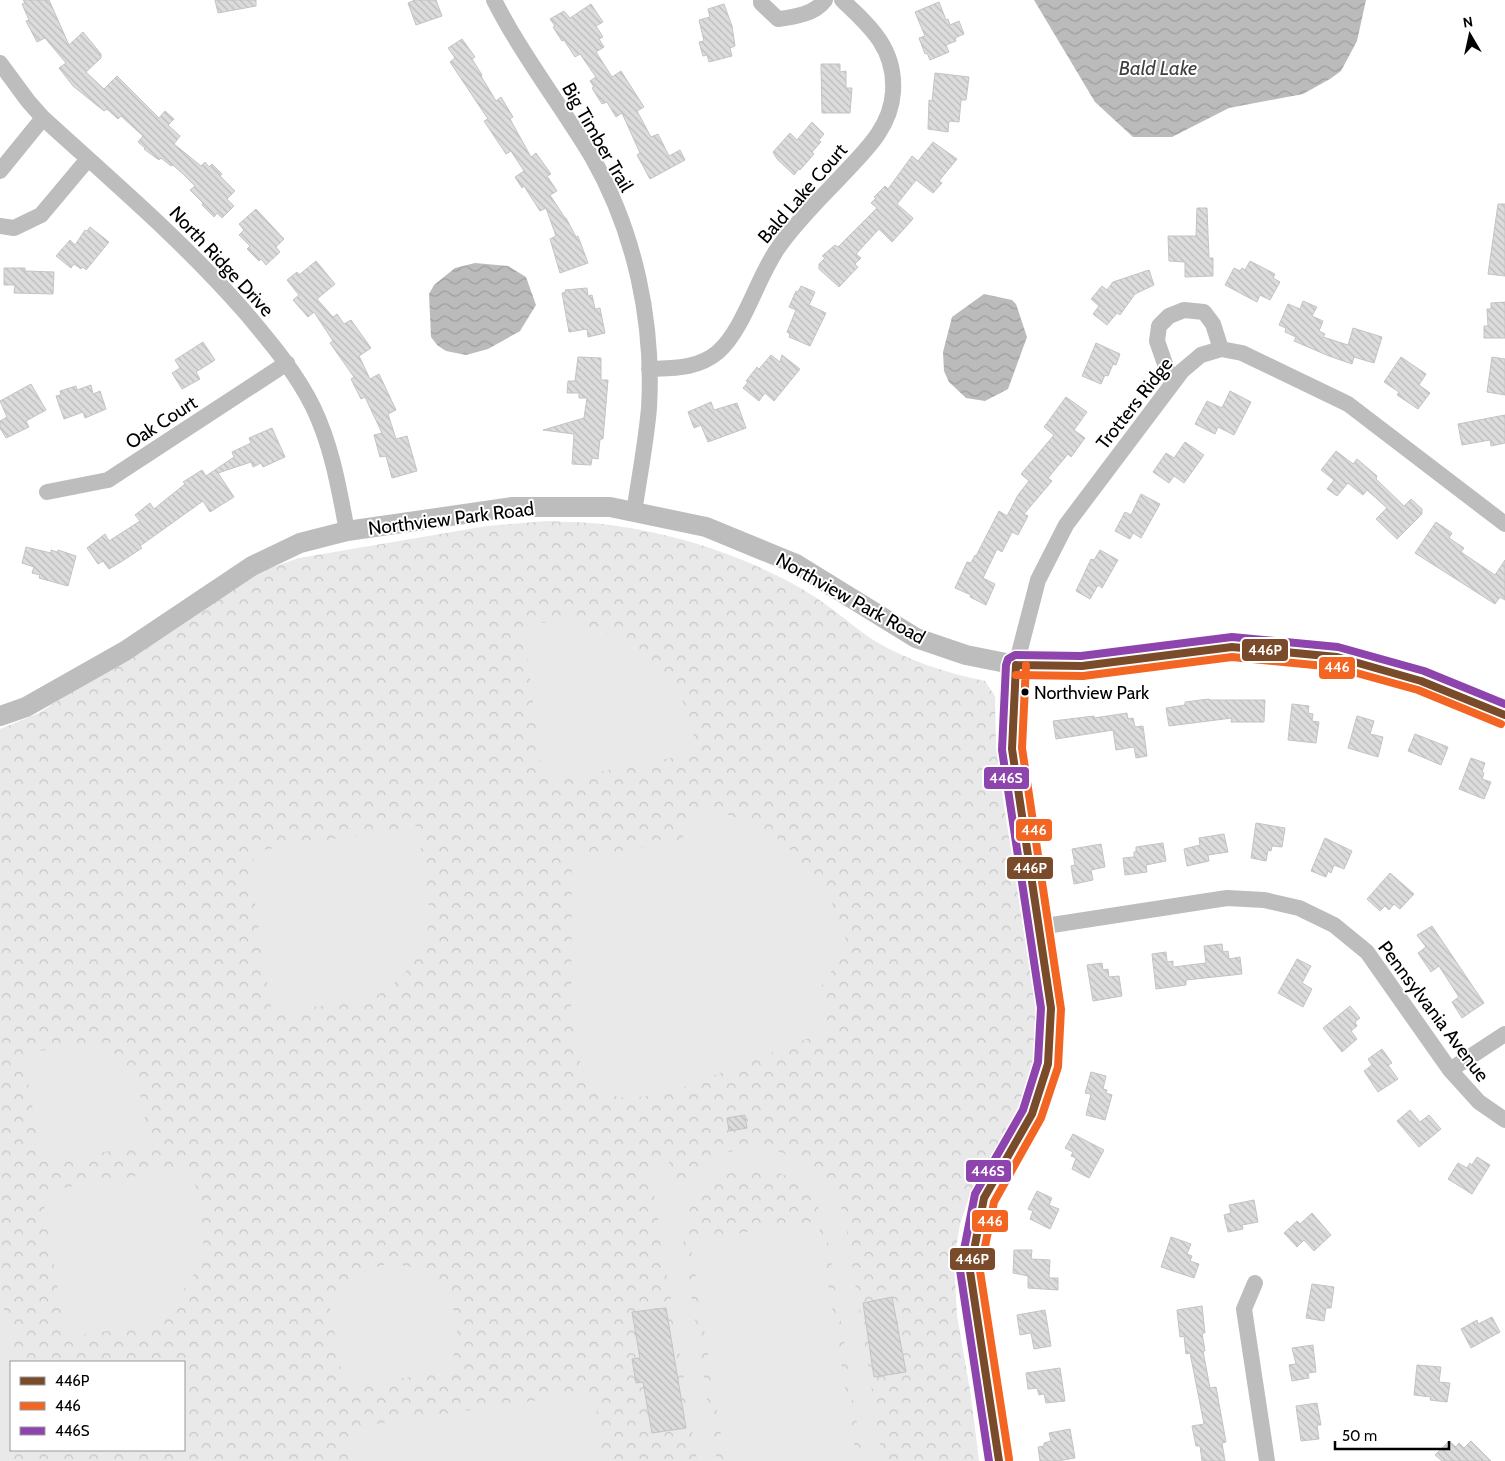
<svg xmlns="http://www.w3.org/2000/svg" width="1505" height="1461" viewBox="0 0 1505 1461" font-family="Cabin,sans-serif">
<style>
.park{fill:url(#park-crowns);fill-rule:evenodd}
.pitch{fill:#e9e9e9}
.water{fill:url(#water-waves)}
.building{fill:url(#building-back-hatch);stroke:#c4c4c4}
.lines{fill:none;stroke-linecap:round;stroke-linejoin:round}
.minor{stroke:#bdbdbd;stroke-width:16}
.tertiary{stroke:#bdbdbd;stroke-width:20}
.bus-1-casing{stroke:#fff;stroke-width:11}
.bus-2-casing{stroke:#fff;stroke-width:11}
.bus-3-casing{stroke:#fff;stroke-width:11}
.bus-1{stroke:#7a4b2a;stroke-width:8}
.bus-2{stroke:#f26522;stroke-width:8}
.bus-3{stroke:#8e44ad;stroke-width:8}
.bus-dot{fill:#000;stroke:#fff;stroke-width:2}
.labels{text-anchor:middle;stroke-width:4;stroke-linejoin:round;paint-order:stroke}
.bus-label{font-size:18px;fill:#000;stroke:#fff;text-anchor:start}
.street-label{font-size:19px;fill:#000;stroke:#fff}
.water-label{font-size:20px;font-style:italic;fill:#3f3f3f;stroke:#fff}
.line-badge{stroke:#fff;stroke-width:2}
.badge-label{font-size:14px;text-anchor:middle;font-weight:bold;fill:#fff}
</style>
<defs>
<pattern id="park-crowns" width="20" height="18" patternUnits="userSpaceOnUse" patternTransform="scale(1.25)"><rect width="20" height="18" fill="#e9e9e9"/><path d="M2 6a3 3 0 1 1 6 0M12 15a3 3 0 1 1 6 0" fill="none" stroke="#c6c6c6"/></pattern>
<pattern id="water-waves" width="16" height="10" patternUnits="userSpaceOnUse" patternTransform="scale(1.25)"><rect width="16" height="10" fill="#bbb"/><path d="M0 5q4-4 8 0t8 0" fill="none" stroke="#9f9f9f"/></pattern>
<pattern id="building-back-hatch" width="6" height="6" patternUnits="userSpaceOnUse" patternTransform="scale(1.25)"><rect width="6" height="6" fill="#dcdcdc"/><path d="M-1 5l2 2M0 0l6 6M5-1l2 2" fill="none" stroke="#bbb"/></pattern>
</defs>
<rect width="100%" height="100%" fill="#fff"/>
<path class="park" d="M546,521C567,522 589,522 610,525C671,533 729,551 784,579C800,587 817,598 832,609C846,619 860,632 875,641C908,661 947,673 985,681L995,696L996,746L1000,780L1036,1009V1044L1033,1065L1022,1099L1005,1133L972,1188L960,1224L954,1261L957,1315L971,1396L979,1461H0V729L39,713L237,584L268,569L299,558L487,526ZM11,1362H184V1450H11Z"/>
<path class="pitch" d="M565,621C618,631 668,659 687,712C692,725 695,740 697,753L550,781L542,775L523,624Z
M704,806L759,826L785,844L827,890L848,945L821,987L829,1030L682,1088L631,1099L609,1095L597,1091L589,1082L579,1059L571,1010L572,859L680,841Z
M418,826L430,914C428,949 402,986 369,999L272,1013L249,865L262,850Z
M63,1047H87L104,1052L131,1072L139,1089L150,1144L52,1161L41,1154L23,1054Z
M746,1148C795,1147 831,1173 845,1219L883,1461H863L826,1229C805,1136 674,1158 684,1250L717,1461H697L649,1163L669,1161L675,1194C694,1165 713,1155 746,1148Z
M192,1167L204,1232L203,1248L197,1268L189,1283L174,1302L158,1317L146,1325L66,1337L44,1206L56,1189Z
M818,1221L857,1461H725L690,1241Z
M384,1265C395,1265 407,1265 418,1269C441,1279 458,1307 457,1332C457,1344 453,1358 450,1370L358,1386L342,1374L328,1297C346,1282 361,1270 384,1265Z
M0,1305L11,1317L12,1461H0Z
M594,1392L603,1461H354L349,1428Z"/>
<path class="water" d="M1034,0H1366L1357,41L1341,71L1330,79L1303,94L1229,108L1172,137H1133L1095,102Z
M475,263L508,266L526,277L536,305L520,331L488,349L466,355L446,351L437,345L431,337L429,294L434,285L455,268Z
M984,294L1012,300L1016,304L1027,337L1008,389L985,401L966,398L949,382L944,371L943,352L952,317Z"/>
<path class="building" d="M23,0H49L69,45L83,32L101,54V58L86,72L104,89L117,76L159,118L165,111L174,119L168,125L180,136L174,144L201,166L205,162L209,167L212,164L222,174L220,176L235,191L227,199L234,206L222,218L217,213L214,217L202,205L203,203L190,190L195,186L183,174L173,165L171,166L161,158L159,160L144,149L145,148L138,142L143,136L121,116L118,119L107,109L104,111L73,86L59,68L66,63L45,38L37,42L26,21L29,20L22,4L25,3Z
M215,0H256V6L218,13Z
M415,0H436L442,16L416,25L408,3Z
M939,2L946,20L948,19L950,25L959,21L964,34L955,38L956,41L946,45L949,52L930,60L927,53L925,54L919,38L925,36L915,12Z
M591,4L603,22L596,26L603,37L599,39L604,47L596,52L612,77L621,71L644,107L637,111L651,137L658,134L669,156L680,150L685,160L650,179L637,155L640,153L622,113L616,117L607,102L602,104L592,88L594,87L590,81L596,77L580,54L575,57L564,40L562,41L553,27L555,26L550,19L564,11L570,18Z
M724,4L732,26L735,46L730,48L732,56L709,62L707,55L703,56L699,42L704,41L699,20L710,17L708,9Z
M462,39L475,57L472,59L482,75L481,76L496,101L501,97L513,117L510,119L531,157L536,153L551,174L547,176L557,191L550,195L565,218H566L576,237L578,236L588,263L560,273L550,239L556,236L546,208L540,211L524,186L522,188L515,177L524,171L511,151L506,154L484,121L488,119L450,62L455,58L448,48Z
M821,64H840V72L846,71V88H852L850,113H822Z
M935,73L969,77L966,100H961L959,122L949,121L948,132L928,129L929,100L932,101Z
M812,122L824,134L819,140L821,142L812,152L814,154L800,170L799,169L794,175L777,159L773,152L790,133L797,140Z
M933,142L957,159L939,181L942,183L933,193L916,180L897,204L913,218L912,220L892,242L879,229L856,254L861,258L855,264L858,267L839,287L819,269V264L825,258L822,256L835,245L838,247L877,208L871,203L876,198L874,197L885,186L888,189L912,156L918,161Z
M1498,204H1505V276L1488,274Z
M1197,208H1207L1209,258H1213V276L1185,277V262L1169,261L1168,236H1196Z
M256,209L284,239L276,247L280,252L266,265L261,259L259,261L247,249L250,246L239,235L244,230L239,224Z
M90,227L109,242L86,270L83,267L81,269L74,264L71,268L56,256L70,240L75,245L85,230L87,231Z
M316,261L335,284L317,299L333,317L337,314L344,324L351,320L371,348L359,356L370,379L379,374L396,410L388,414L396,439L407,436L417,471L392,478L386,456L380,457L374,435L382,433L365,397L361,399L351,379L354,377L330,343L333,341L314,312L308,317L293,300L299,295L287,280L297,272L299,275Z
M1250,261L1275,274L1273,278L1280,282L1270,300L1260,295L1257,302L1225,285L1234,268L1240,271L1242,268L1245,270Z
M4,268H25V271L54,272L53,294L14,293L15,285H4Z
M1149,270L1154,285L1135,294L1120,315L1117,313L1107,325L1093,314L1099,306L1091,299L1102,286L1107,290L1113,282Z
M801,286L815,292L809,305L826,313L810,346L789,337L790,334L787,332L796,310L789,307L796,291L798,292Z
M587,288L588,296L592,295L595,309L600,308L605,333L588,337L587,329L569,332L562,293L566,292L565,290Z
M1303,301L1317,307L1312,316L1323,321L1319,331L1325,334L1323,337L1348,345L1353,328L1382,337L1374,363L1354,357L1352,364L1329,356L1294,341L1296,337L1285,332L1286,328L1279,325L1288,304L1300,309Z
M1505,302V338H1484V326H1488L1487,309H1491V303Z
M203,342L215,360L196,372L200,379L182,389L172,373L180,368L175,360Z
M1096,343L1120,354L1116,365L1113,364L1108,376L1105,375L1101,384L1082,376Z
M771,355L780,362L782,355L800,369L774,401L765,393L759,401L743,388L748,382L746,381L757,367L759,369Z
M578,357L601,358V380H608L603,439H600L598,459L592,458L591,465L572,464L574,434L543,430L584,418L587,398H579V393H567L568,381H575Z
M1401,357L1426,374L1419,385L1430,393L1418,409L1397,395L1399,392L1384,382Z
M1492,357L1505,359V395L1487,392Z
M31,384L46,410L26,421L29,427L6,438L0,428V421L7,417L0,401Z
M91,385L93,394L100,391L106,409L85,418L83,412L64,419L56,396L61,395L60,391L76,386L77,390Z
M1230,391L1251,402L1234,435L1218,427L1215,434L1195,424L1207,401L1222,408Z
M1066,397L1087,412L1074,430L1085,438L1071,457L1068,454L1048,478L1052,481L1024,514L1028,516L1018,535L1012,532L1002,552L997,549L983,578L995,584L986,605L970,597L971,595L955,588L967,562L971,563L975,555L976,556L999,511L1007,516L1018,495L1029,481L1021,474L1054,435L1044,427Z
M711,402L714,410L737,403L746,428L708,442L701,425L694,428L688,412Z
M1505,415V443L1491,446L1490,440L1462,445L1458,424Z
M272,428L285,457L263,467L261,463L253,467L251,462L218,473L234,497L210,512L203,501L140,546L142,548L121,562L109,569L103,561L98,564L87,548L105,534L109,541L140,521L135,515L150,503L154,509L185,484L183,482L202,470L206,476L234,457L232,452L251,443L249,438Z
M1185,442L1204,455L1184,483L1174,476L1169,483L1153,472L1166,453L1174,458Z
M1336,451L1353,464L1357,459L1377,476L1376,479L1404,506L1411,499L1422,509V514L1397,539L1376,519L1387,508L1367,490L1363,495L1348,483L1337,496L1327,489L1334,480L1321,470Z
M1141,494L1160,504L1141,538L1133,533L1130,539L1115,531L1125,512L1131,515Z
M1436,522L1452,533L1449,538L1464,548L1461,552L1495,575L1505,560V600L1500,597L1495,604L1415,553Z
M26,547L51,553V550L57,552L58,550L76,556L68,586L39,578L40,575L32,573L34,567L22,563Z
M1100,550L1118,560L1102,588L1098,585L1090,599L1076,591L1091,559L1094,560Z
M1209,699L1210,700H1265L1264,722H1231L1232,718L1169,726L1166,708L1185,705V702Z
M1292,704L1309,706L1308,713L1313,714L1312,721L1319,722L1316,743L1288,740Z
M1127,713L1128,719L1133,718L1135,727L1143,726L1147,756L1136,758L1134,747L1116,750L1113,730L1056,739L1053,721L1094,716V718Z
M1357,716L1374,721L1370,734L1383,737L1378,757L1348,748Z
M1415,734L1448,747L1441,765L1408,751Z
M1471,758L1485,763L1482,772L1484,773L1482,779L1491,782L1484,799L1459,789Z
M1256,823L1285,828L1282,847L1272,846L1271,851L1268,850L1266,861L1251,858Z
M1224,834L1228,852L1208,855L1209,861L1187,866L1184,849L1200,845L1199,838Z
M1325,838L1352,851L1344,869L1334,865L1331,873L1328,871L1326,877L1311,871Z
M1163,843L1166,861L1146,865L1147,872L1125,875L1123,858L1134,857V852H1136V847Z
M1101,844L1105,867L1091,870L1093,880L1074,884L1071,866L1075,865L1072,849Z
M1390,873L1414,894L1400,909L1394,904L1389,910L1385,906L1380,911L1367,899Z
M1432,926L1484,1003L1462,1018L1452,1002L1459,997L1439,966L1431,972L1418,953L1426,947L1417,935Z
M1222,944L1223,952L1228,951L1229,959L1240,957L1242,974L1186,980V985L1156,989L1152,954L1166,952L1167,962L1173,961V967L1206,963L1204,946Z
M1297,959L1311,966L1302,983L1312,989L1303,1007L1278,993Z
M1102,963L1103,970L1108,969L1109,977L1119,976L1122,996L1093,1001L1087,965Z
M1350,1006L1360,1018L1355,1022L1357,1026L1351,1031L1357,1039L1342,1052L1323,1028Z
M1382,1049L1392,1063L1388,1065L1398,1079L1378,1092L1364,1071L1372,1065L1368,1059Z
M1091,1072L1106,1076L1103,1089L1107,1090L1106,1093L1112,1095L1105,1120L1086,1115L1091,1094L1085,1093Z
M1410,1110L1420,1122L1429,1115L1441,1129L1419,1147L1397,1121Z
M745,1115L747,1128L729,1131L727,1118Z
M1073,1134L1104,1150L1089,1178L1072,1169L1076,1158L1071,1156L1073,1152L1065,1148Z
M1477,1157L1490,1165L1472,1194L1448,1179L1458,1163L1467,1168L1470,1163L1472,1165Z
M1037,1191L1052,1198L1049,1205L1059,1209L1050,1229L1030,1219L1033,1211L1028,1209Z
M1254,1200L1258,1222L1242,1225L1243,1229L1228,1232L1224,1215L1231,1213L1229,1205Z
M1312,1213L1331,1235L1314,1251L1304,1240L1297,1247L1284,1233L1297,1221L1300,1224Z
M1171,1237L1191,1244L1187,1254L1192,1256L1190,1261L1199,1264L1194,1278L1161,1267Z
M1014,1250H1032L1031,1259L1050,1260L1049,1278H1058V1290L1028,1288V1276L1013,1273Z
M1312,1284L1334,1287L1331,1308H1326L1324,1321L1306,1318Z
M892,1297L906,1372L874,1377L863,1303Z
M1202,1306L1205,1333H1202L1205,1351H1203L1210,1388L1216,1387L1226,1442L1222,1443L1225,1461H1202L1200,1446H1196L1192,1426L1204,1424L1190,1353L1186,1354L1184,1336L1180,1337L1177,1310Z
M666,1308L686,1428L652,1433L643,1382L636,1383L632,1359L640,1358L632,1312Z
M1045,1310L1051,1346L1034,1349L1031,1333L1020,1335L1017,1315Z
M1492,1317L1500,1332L1471,1348L1461,1329L1477,1320L1478,1324Z
M1313,1345L1316,1372L1308,1373L1309,1378L1292,1381L1289,1365L1296,1364L1292,1348Z
M1417,1365L1441,1367L1439,1382L1450,1383L1447,1402L1430,1400L1431,1397L1414,1395Z
M1060,1368L1065,1401L1046,1403L1044,1394L1039,1395L1037,1388L1028,1389L1026,1373Z
M1317,1403L1321,1425H1317L1319,1439L1301,1441L1296,1406Z
M1070,1429L1075,1458L1057,1461H1040L1038,1447L1044,1446V1443L1051,1441L1049,1433Z
M1449,1441L1456,1447L1459,1443L1464,1448L1471,1441L1491,1461H1442L1435,1455Z"/>
<g class="lines">
<path class="minor" d="M494,0C522,55 560,104 592,157C635,232 654,322 649,408C646,443 639,478 634,513
M761,0V3L778,19C794,17 815,14 825,0
M0,63L28,101L43,118C112,181 182,240 245,312C270,342 295,371 313,407C332,446 339,489 347,531
M0,171L43,118
M0,226L14,228L41,215L88,159
M649,369C673,368 698,369 718,352C744,329 757,278 778,248C798,219 825,194 849,168C870,146 891,124 893,92C896,49 870,26 842,0
M1172,384L1157,341L1159,326L1169,316L1184,310L1204,312L1213,324L1221,349
M47,492L108,480L287,363
M1016,665L1038,580L1066,525L1182,371L1201,355L1221,349L1242,353L1348,404L1505,524
M1039,927L1227,898L1264,900L1299,908L1334,925L1367,952L1450,1070L1479,1102L1505,1120
M1450,1070L1505,1034
M1255,1283L1244,1309L1267,1461"/>
<path class="tertiary" d="M0,716L26,707L125,651L252,566L300,543L347,531L512,507H610L706,527L796,564L916,638L966,655L1016,665L1082,666L1232,647L1337,657L1421,681L1505,715
M999,1461L970,1271L984,1198L1032,1114L1048,1064L1051,1008L1012,749L1016,665"/>
<defs>
<path id="bus-1" d="M1016,665L1082,666L1232,647L1337,657L1421,681L1505,715
M999,1461L970,1271L984,1198L1032,1114L1048,1064L1051,1008L1012,749L1016,665"/>
<path id="bus-2" d="M1016,675L1083,676L1232,657L1335,667L1418,690L1501,724
M1009,1459L980,1271L994,1202L1041,1118L1058,1067L1061,1009L1022,748L1026,665"/>
<path id="bus-3" d="M989,1461L960,1270L975,1194L1023,1110L1038,1062L1041,1008L1002,750L1006,665L1008,659L1015,655L1081,656L1232,637L1338,647L1424,671L1505,704"/>
</defs>
<use href="#bus-1" class="bus-1-casing"/>
<use href="#bus-2" class="bus-2-casing"/>
<use href="#bus-3" class="bus-3-casing"/>
<use href="#bus-1" class="bus-1"/>
<use href="#bus-2" class="bus-2"/>
<use href="#bus-3" class="bus-3"/>
</g>
<circle class="bus-dot" cx="1025" cy="692" r="4.5"/>
<g class="labels">
<g class="bus-label">
<text x="1034" y="699">Northview Park</text>
</g>
<g class="street-label">
<text transform="translate(598 137) rotate(60)" y="7">Big Timber Trail</text>
<text transform="translate(802 193) rotate(-49)" y="7">Bald Lake Court</text>
<text transform="translate(222 261) rotate(47)" y="7">North Ridge Drive</text>
<text transform="translate(1134 403) rotate(-52)" y="7">Trotters Ridge</text>
<text transform="translate(161 422) rotate(-33)" y="7">Oak Court</text>
<text transform="translate(451 518) rotate(-7)" y="7">Northview Park Road</text>
<text transform="translate(851 598) rotate(29)" y="7">Northview Park Road</text>
<text transform="translate(1434 1011) rotate(53)" y="7">Pennsylvania Avenue</text>
</g>
<g class="water-label">
<text x="1158" y="75">Bald Lake</text>
</g>
</g>
<g class="line-badge">
<rect x="1241" y="638" width="48" height="24" rx="5" fill="#7a4b2a"/>
<rect x="1318" y="656" width="38" height="24" rx="5" fill="#f26522"/>
<rect x="983" y="766" width="47" height="24" rx="5" fill="#8e44ad"/>
<rect x="1015" y="818" width="38" height="24" rx="5" fill="#f26522"/>
<rect x="1006" y="856" width="48" height="24" rx="5" fill="#7a4b2a"/>
<rect x="965" y="1159" width="47" height="24" rx="5" fill="#8e44ad"/>
<rect x="971" y="1209" width="38" height="24" rx="5" fill="#f26522"/>
<rect x="949" y="1247" width="47" height="24" rx="5" fill="#7a4b2a"/>
</g>
<g class="badge-label">
<text x="1265" y="655">446P</text>
<text x="1337" y="672">446</text>
<text x="1006" y="783">446S</text>
<text x="1034" y="835">446</text>
<text x="1030" y="873">446P</text>
<text x="988" y="1176">446S</text>
<text x="990" y="1226">446</text>
<text x="972" y="1264">446P</text>
</g>
<rect x="10" y="1361" width="175" height="90" fill="#ffffff" stroke="#999999"/>
<rect x="20" y="1377" width="25" height="8" fill="#7a4b2a" stroke="#999999"/>
<text x="55" y="1386" font-size="15" fill="#000000">446P</text>
<rect x="20" y="1402" width="25" height="8" fill="#f26522" stroke="#999999"/>
<text x="55" y="1411" font-size="15" fill="#000000">446</text>
<rect x="20" y="1427" width="25" height="8" fill="#8e44ad" stroke="#999999"/>
<text x="55" y="1436" font-size="15" fill="#000000">446S</text>
<g transform="translate(1470 35) rotate(351)" stroke="#ffffff" stroke-width="4" paint-order="stroke">
<path d="M0-4L9 19L0 12L-9 19Z" fill="#000000"/>
<text y="-8" font-size="14" font-weight="bold" text-anchor="middle" fill="#000000">N</text>
</g>
<path d="M1335 1441v8h114v-8" fill="none" stroke="#000000" stroke-width="2.5"/>
<text x="1342" y="1441" font-size="15" fill="#000000" stroke="#ffffff" stroke-width="4" paint-order="stroke">50 m</text>
</svg>
